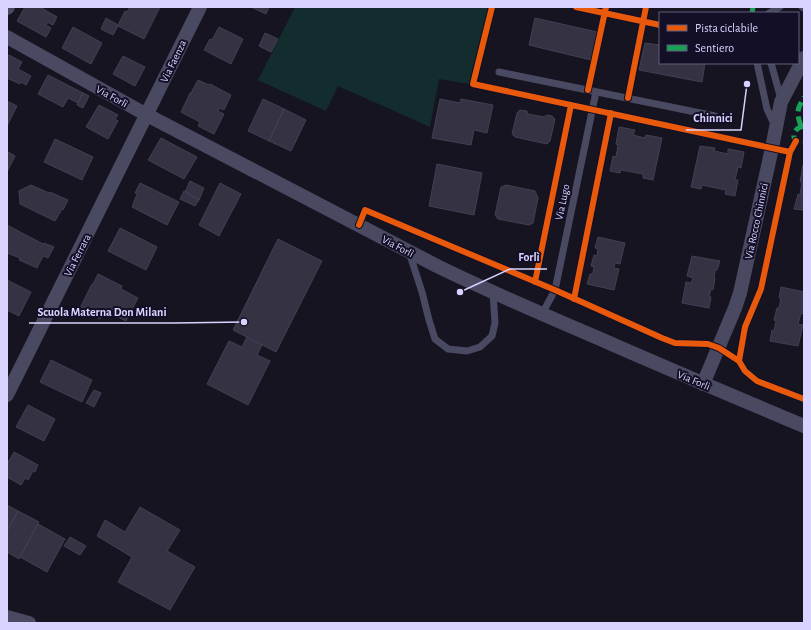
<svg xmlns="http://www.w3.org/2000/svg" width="811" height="630" viewBox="0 0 811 630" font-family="'Alegreya Sans',sans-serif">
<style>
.green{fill:#132c2d}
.building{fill:#343243;stroke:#433f54}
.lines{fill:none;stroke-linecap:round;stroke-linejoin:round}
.service{stroke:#4a4962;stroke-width:7}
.minor{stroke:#4a4962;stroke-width:14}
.quiet{stroke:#1a9f57;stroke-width:5;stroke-dasharray:10 5;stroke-linecap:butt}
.cycleway-casing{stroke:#130f26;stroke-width:8}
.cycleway{stroke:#e8590c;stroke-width:6}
.labels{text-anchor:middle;stroke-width:4;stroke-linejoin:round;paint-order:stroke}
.street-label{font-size:11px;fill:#d9d4ff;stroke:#130f26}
.leader{fill:none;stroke:#d9d4ff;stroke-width:1.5}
.callout-dot{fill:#d9d4ff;stroke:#130f26;stroke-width:1.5}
.callout-label{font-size:12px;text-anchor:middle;font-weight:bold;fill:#d9d4ff;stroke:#130f26;stroke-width:4;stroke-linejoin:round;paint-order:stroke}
</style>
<rect width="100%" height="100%" fill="#161421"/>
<path class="green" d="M295,7H488L469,84L439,79L430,127L338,86L326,111L258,80Z"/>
<path class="building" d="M25,7H40L57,17L53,25L47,22L46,25L51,28L46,37L17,21Z
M130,7H160L144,39L118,26L113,35L101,29L106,18L118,25L125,11L127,12Z
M251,7H269L266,14Z
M535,18L597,32L591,60L529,45Z
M73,27L102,43L91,64L62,48Z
M219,27L243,39L231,64L204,50L210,39L212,40Z
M265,33L278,39L271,52L259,46Z
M645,43L660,45V63H705L702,82L639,70Z
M9,55L22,62L18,69L31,76L26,85L21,82L20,84L7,78V58Z
M123,56L145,67L135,86L113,74Z
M48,75L83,93L78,103L68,98L63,107L38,94Z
M198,80L209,85L210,84L231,95L224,110L219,108L218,111L224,114L214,134L198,126L200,122L181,112L190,93H191Z
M83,93L89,96L83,108L77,105Z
M263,99L284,109L269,141L248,131Z
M440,99L460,103L461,99L493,105L487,133L474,130L471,145L432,138Z
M7,101L17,106L7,126Z
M99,105L118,115L115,119L118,121L108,139L86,127Z
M284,109L306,120L291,151L269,141Z
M520,110L527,111L528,114L544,117L547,115L552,116L555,119L550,141L547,144L515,137L512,134L517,113Z
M619,127L635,130L633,135L645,138L646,135L662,138L653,180L643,178V174L621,170L620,173L610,171L613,156L616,157L618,145L616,144Z
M161,138L197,157L184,179L148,160Z
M55,139L93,157L82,180L44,162Z
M700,146L715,148L714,151L728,154V149L744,152L741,168L738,167L735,180H738L735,196L725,194L726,190L702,185L701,189L691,187Z
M8,152L15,156L7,172V154Z
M437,164L482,173L474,215L429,206Z
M803,165H804V210L794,209L798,194L800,195L802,182H800Z
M190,181L204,188L199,200L185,192Z
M140,183L179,202L167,225L132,207L137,194L135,193Z
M220,183L241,194L219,236L199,225Z
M31,185L49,193L50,192L68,200L63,210L62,209L55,221L20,204L19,191Z
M506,185L535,191L538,198L533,223L529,225L498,219L495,215L501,187Z
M184,191L199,200L195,206L180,199Z
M7,225L43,244L44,243L54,247L48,258L43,256L37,268L19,260L20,258L7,253Z
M120,228L157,247L146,270L108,251Z
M598,237L625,243L620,264L615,263L614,268L619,269L614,290L587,284L590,274H593L594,267L591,266L594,255L597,256L598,249L595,248Z
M278,239L322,261L276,352L233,330Z
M692,256L720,261L717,270H715L714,279H715L713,290L711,289L709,297H711L709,308L682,303L686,282L691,283L693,278L687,276Z
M98,274L122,286L121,289L138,298L126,321L103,310L102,311L103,312L100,319L80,308L92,284H93Z
M7,280L31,292L19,316L7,310Z
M781,287L804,292V314L801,313L798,324L803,325L798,346L770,341L772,330L774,331L776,321L774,320L777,308H779L781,298H779Z
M247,337L262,345L257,355L270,361L248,405L207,384L229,341L242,347Z
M51,360L92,380L82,402L40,382Z
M94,390L101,393L94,407L86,403Z
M28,405L55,419L44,441L16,427Z
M14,452L38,465L35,472L33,471L28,480L25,478L21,485L7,477V460L9,461Z
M7,505L18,511L7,531Z
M140,507L180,530L167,551L195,567L170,610L118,582L132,557L97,536L105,520L125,532Z
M18,511L39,522L19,559L7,552L8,550H7V531Z
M38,524L65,539L47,572L20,557Z
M70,537L86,546L80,555L64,546Z"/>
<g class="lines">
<path class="service" d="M802,7L804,8
M769,13L780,7
M757,63L767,109L775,126
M771,63L781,99
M499,72L715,116
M409,252L422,292L429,320L435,339L448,349L467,351L480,347L492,336L495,323L493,292
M542,314L555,290L596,92"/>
<path class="minor" d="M7,8L8,7
M7,37L147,115L437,266C490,292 544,315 598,338C666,368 735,397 804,426
M703,384L735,308L740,293L772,148L781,102L804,58
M7,395L200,7
M7,617L29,623"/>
<path class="quiet" d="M752,13L753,7
M801,126C796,112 797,110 804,97
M804,126C797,127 790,134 796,141C797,143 800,144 802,145L804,144"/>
<defs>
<path id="cycleway" d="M492,7L473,84L790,152
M576,7L660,25
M588,90L606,7
M628,98L646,7
M359,225L365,210L555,290L662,338L675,343L708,344L719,348L739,361L745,371L757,381L804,399
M535,282L571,105
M574,299L611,113
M739,361L745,327L761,289L790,152L796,141"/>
</defs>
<use href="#cycleway" class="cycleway-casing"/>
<use href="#cycleway" class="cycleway"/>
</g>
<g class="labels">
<g class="street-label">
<text transform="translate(173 61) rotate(-64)" y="4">Via Faenza</text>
<text transform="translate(112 96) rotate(29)" y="4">Via Forlì</text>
<text transform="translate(562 202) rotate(-78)" y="4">Via Lugo</text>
<text transform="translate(756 221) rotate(-78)" y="4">Via Rocco Chinnici</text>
<text transform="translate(398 246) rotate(28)" y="4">Via Forlì</text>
<text transform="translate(77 255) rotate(-63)" y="4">Via Ferrara</text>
<text transform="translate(694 380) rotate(23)" y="4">Via Forlì</text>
</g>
</g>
<path class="leader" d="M747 84L741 130H686M460 292L510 269H547M244 322L174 323H29"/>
<g class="callout-dot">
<circle cx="747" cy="84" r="4"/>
<circle cx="460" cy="292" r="4"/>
<circle cx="244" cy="322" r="4"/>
</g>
<g class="callout-label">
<text x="713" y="122">Chinnici</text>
<text x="529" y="261">Forlì</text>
<text x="102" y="316">Scuola Materna Don Milani</text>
</g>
<rect width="811" height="630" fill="none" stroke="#d9d4ff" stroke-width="16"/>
<rect x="659" y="12" width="140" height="52" fill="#130f26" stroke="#625e7d"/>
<rect x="667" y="25" width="20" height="6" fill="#e8590c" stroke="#625e7d"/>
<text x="695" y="32" font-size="12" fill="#d9d4ff">Pista ciclabile</text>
<rect x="667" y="45" width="20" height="6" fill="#1a9f57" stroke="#625e7d"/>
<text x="695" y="52" font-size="12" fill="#d9d4ff">Sentiero</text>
</svg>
